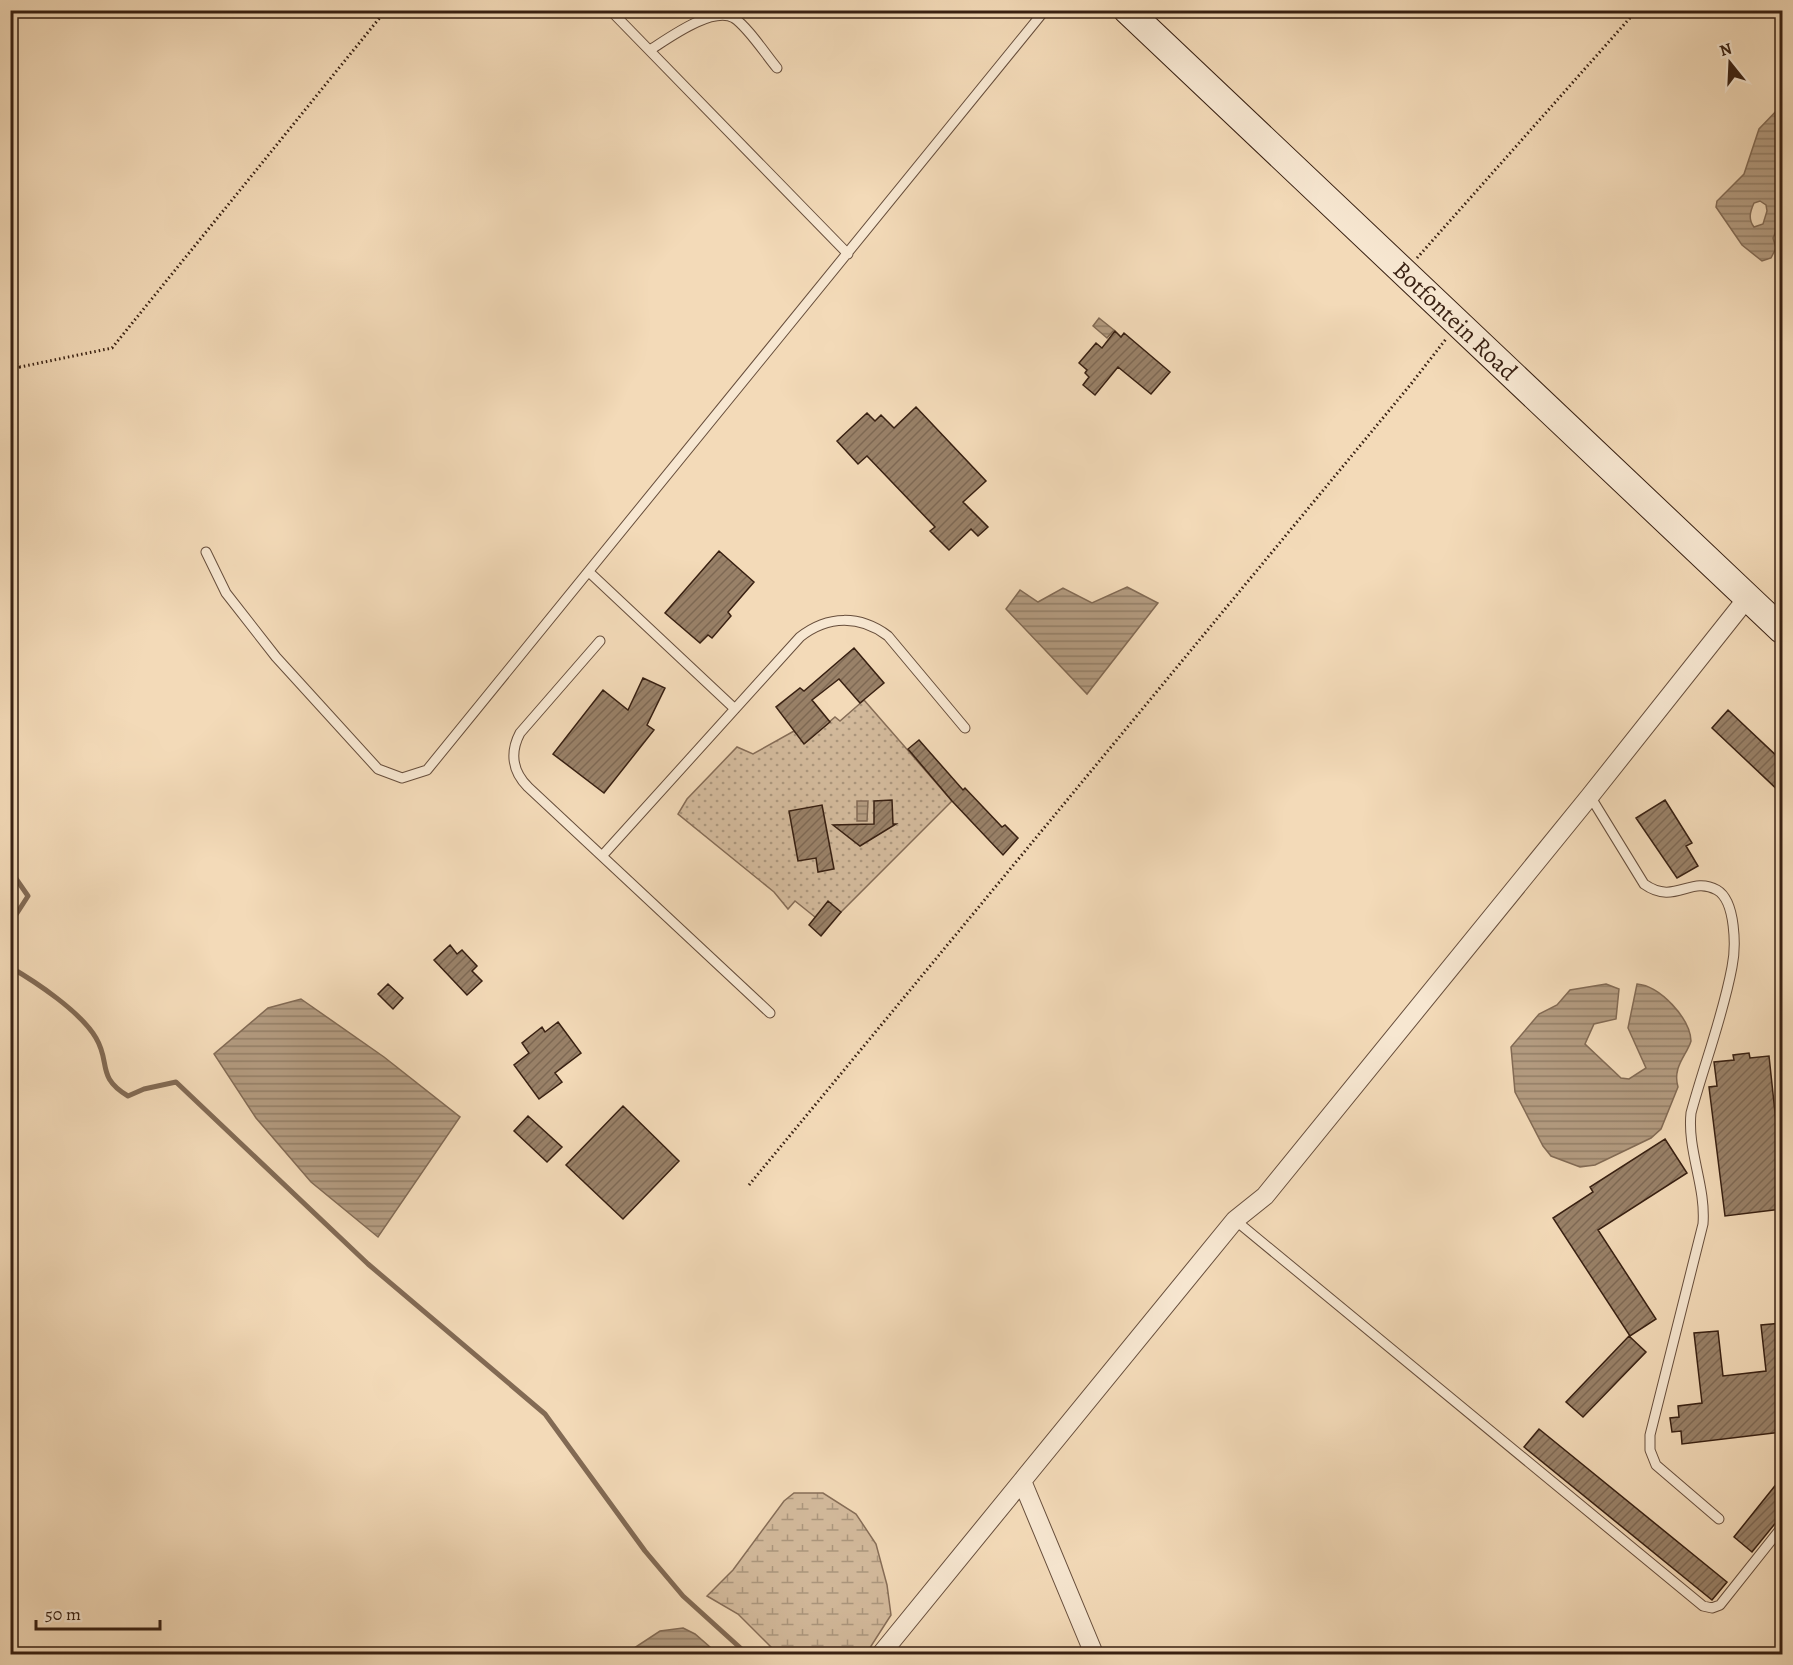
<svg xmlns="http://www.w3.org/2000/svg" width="1793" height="1665" viewBox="0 0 1793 1665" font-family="Alegreya,serif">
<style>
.grass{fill:url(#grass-dots);stroke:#866d57;stroke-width:1.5}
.wetland{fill:url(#wetland-marsh);stroke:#866d57;stroke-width:1.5}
.water{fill:url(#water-rules);stroke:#826a54;stroke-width:1.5;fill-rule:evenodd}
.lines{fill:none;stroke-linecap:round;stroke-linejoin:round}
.stream{stroke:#826a54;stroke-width:5}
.building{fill:url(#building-hatch);stroke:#382012;stroke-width:1.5}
.service-casing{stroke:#674e3c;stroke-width:11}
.minor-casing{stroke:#674e3c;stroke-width:20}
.secondary-casing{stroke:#382012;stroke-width:29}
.path{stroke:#382012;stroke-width:3;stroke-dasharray:1.5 3;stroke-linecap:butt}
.service{stroke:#f7e7d1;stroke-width:9}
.minor{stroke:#f7e7d1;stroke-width:18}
.secondary{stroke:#f7e7d1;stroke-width:27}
.labels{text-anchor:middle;stroke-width:6;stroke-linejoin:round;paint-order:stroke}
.street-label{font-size:24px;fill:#382012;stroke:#f7e7d1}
</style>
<defs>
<pattern id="grass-dots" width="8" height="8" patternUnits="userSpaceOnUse" patternTransform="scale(1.5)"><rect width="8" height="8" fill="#d3ba9c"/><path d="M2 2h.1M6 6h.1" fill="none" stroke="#ac977e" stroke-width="1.8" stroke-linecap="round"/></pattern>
<pattern id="wetland-marsh" width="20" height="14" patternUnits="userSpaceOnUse" patternTransform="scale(1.5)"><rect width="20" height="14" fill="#d3ba9c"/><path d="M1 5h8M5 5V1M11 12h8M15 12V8" fill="none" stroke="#ac977e"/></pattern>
<pattern id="water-rules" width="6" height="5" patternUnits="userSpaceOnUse" patternTransform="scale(1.5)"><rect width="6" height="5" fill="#b39b80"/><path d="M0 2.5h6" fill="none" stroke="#937e67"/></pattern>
<pattern id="building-hatch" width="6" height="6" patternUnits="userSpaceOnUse" patternTransform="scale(1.5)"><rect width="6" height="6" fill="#998168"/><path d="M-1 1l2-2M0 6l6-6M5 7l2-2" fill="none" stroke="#7e6954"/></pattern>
</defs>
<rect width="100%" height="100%" fill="#f3dab8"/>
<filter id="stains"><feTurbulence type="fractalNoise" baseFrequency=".00333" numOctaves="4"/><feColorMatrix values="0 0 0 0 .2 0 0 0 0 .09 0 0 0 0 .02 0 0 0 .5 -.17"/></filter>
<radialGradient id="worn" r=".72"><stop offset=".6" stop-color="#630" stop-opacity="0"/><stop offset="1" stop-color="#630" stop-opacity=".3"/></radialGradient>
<path class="grass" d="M864,700L952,801L841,912L815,917L795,901L788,909L774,892L678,814L687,799L737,747L753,754L794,731L805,743L835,717L840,721Z"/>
<path class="wetland" d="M794,1493H823L856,1514L876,1544L887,1585L891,1615L866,1654H778L738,1614L707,1596L733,1570L784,1501Z"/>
<path class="water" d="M1782,105V218L1773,238L1776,248L1771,258L1762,261L1742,245L1716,207L1717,201L1744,174L1759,129ZM1760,201L1766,205L1767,211L1763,224L1754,227C1748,219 1750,212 1754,203Z
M1099,318L1114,330L1107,338L1093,326Z
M1127,587L1158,603L1087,694L1006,609L1020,590L1038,602L1063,588L1092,603Z
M857,801H868L867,821H857Z
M1606,984L1619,989L1616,1019L1594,1024L1585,1044L1621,1078L1629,1079L1646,1068L1628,1028L1637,984C1660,986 1690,1018 1691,1041C1687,1055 1672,1067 1678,1087L1661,1129L1651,1138L1595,1165L1580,1167L1551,1156L1543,1146L1515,1092L1511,1047L1539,1014L1557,1005L1570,990Z
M301,999L384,1057L460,1117L378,1237L311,1182L256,1118L214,1054L268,1008Z
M683,1628L695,1634L718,1654H625L660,1631Z"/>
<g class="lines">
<path class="stream" d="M10,870L28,896L10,924
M10,967C36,982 81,1012 96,1038C111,1063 96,1077 128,1096L144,1089L176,1082L368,1264L545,1414L645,1551L683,1596L747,1654"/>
</g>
<path class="building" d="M1115,331L1121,337L1124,333L1170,372L1151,394L1118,367L1095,395L1083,385L1089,377L1085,373L1087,370L1079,363L1096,343L1102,348Z
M916,407L986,481L963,502L988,527L978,536L971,529L949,550L930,531L935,527L867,456L858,464L837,441L867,413L875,421L881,415L894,428Z
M719,551L754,582L728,612L731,616L712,638L708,635L700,643L665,613Z
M854,648L884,683L860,703L839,679L812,700L830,722L804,744L776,707L800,688L804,691Z
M643,678L665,688L647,725L654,730L604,793L553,754L603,690L628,710Z
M1728,710L1782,761V794L1712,728Z
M919,740L963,790L965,788L1002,827L1005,825L1018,838L1003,855L952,801L908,749Z
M892,800L893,824H896L860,846L833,825L874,824V801Z
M1665,800L1692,843L1686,846L1698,866L1677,878L1636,818Z
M822,805L834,869L818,872L816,858L798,861L789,811Z
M828,901L841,912L821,936L809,925Z
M450,945L457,954L462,950L477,966L472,971L482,981L467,995L434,960Z
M388,984L403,998L393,1009L378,994Z
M558,1022L581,1053L555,1073L562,1082L539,1099L514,1065L529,1053L522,1043L542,1027L545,1032Z
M1749,1053L1750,1058L1769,1056L1782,1178V1209L1725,1216L1709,1087L1717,1086L1714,1062L1734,1060L1733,1055Z
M623,1106L679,1161L623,1219L566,1165Z
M528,1116L562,1147L547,1162L514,1131Z
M1665,1139L1687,1173L1598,1230L1656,1319L1630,1336L1553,1218L1593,1192L1590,1187Z
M1782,1323V1432L1682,1444L1681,1431L1672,1432L1670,1418L1679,1417L1678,1406L1702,1403L1694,1333L1718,1331L1723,1376L1766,1371L1761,1325Z
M1629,1336L1646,1352L1583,1417L1566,1402Z
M1539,1429L1727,1582L1712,1600L1524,1447Z
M1782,1477V1515L1752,1552L1734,1537Z"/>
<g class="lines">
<defs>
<path id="service" d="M613,13L848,254
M650,50C669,38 712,6 734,18C748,27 766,55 777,68
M206,552L226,593L276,657L378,769L402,778L427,770L1045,10
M589,572L735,709
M600,641L520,733C510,752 512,771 528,787L770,1013
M1590,796L1644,884C1675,906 1690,875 1717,890C1736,901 1736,948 1732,967C1723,1016 1704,1065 1691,1113C1687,1150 1706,1186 1703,1224L1650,1435V1450L1656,1465L1719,1519
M602,856L800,637C828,615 860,615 888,636L965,728
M1235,1220L1703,1606L1712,1608L1720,1605L1782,1527"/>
<path id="minor" d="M881,1654L1022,1481
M1094,1654L1022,1481L1235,1220L1265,1196L1590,796L1748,597"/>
<g id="secondary">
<path id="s1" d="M1127,10L1782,630"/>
</g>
</defs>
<use href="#service" class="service-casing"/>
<use href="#minor" class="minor-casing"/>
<use href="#secondary" class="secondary-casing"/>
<path class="path" d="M1417,258L1637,10
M10,357L20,367L112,348L386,10
M10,369L20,367
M749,1185L1411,384L1446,339"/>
<use href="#service" class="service"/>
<use href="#minor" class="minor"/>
<use href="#secondary" class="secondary"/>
</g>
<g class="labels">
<g class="street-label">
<text dy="8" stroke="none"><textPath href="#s1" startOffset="452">Botfontein Road</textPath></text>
</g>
</g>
<rect width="1793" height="1665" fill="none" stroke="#f3dab8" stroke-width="36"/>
<rect x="12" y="12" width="1769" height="1641" fill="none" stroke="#382012" stroke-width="3"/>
<rect x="18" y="18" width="1757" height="1629" fill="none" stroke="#382012" stroke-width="1.5"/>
<g transform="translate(1730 63) rotate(342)" stroke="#f7e7d1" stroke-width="4.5" paint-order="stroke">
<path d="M0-4.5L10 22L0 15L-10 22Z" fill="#382012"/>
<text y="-9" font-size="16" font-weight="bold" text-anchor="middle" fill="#382012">N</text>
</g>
<path d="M36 1620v9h124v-9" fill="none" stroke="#382012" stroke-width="3"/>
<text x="45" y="1620" font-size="18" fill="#382012" stroke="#f7e7d1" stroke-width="4.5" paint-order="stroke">50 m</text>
<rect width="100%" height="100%" filter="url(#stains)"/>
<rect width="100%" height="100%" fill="url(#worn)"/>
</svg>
